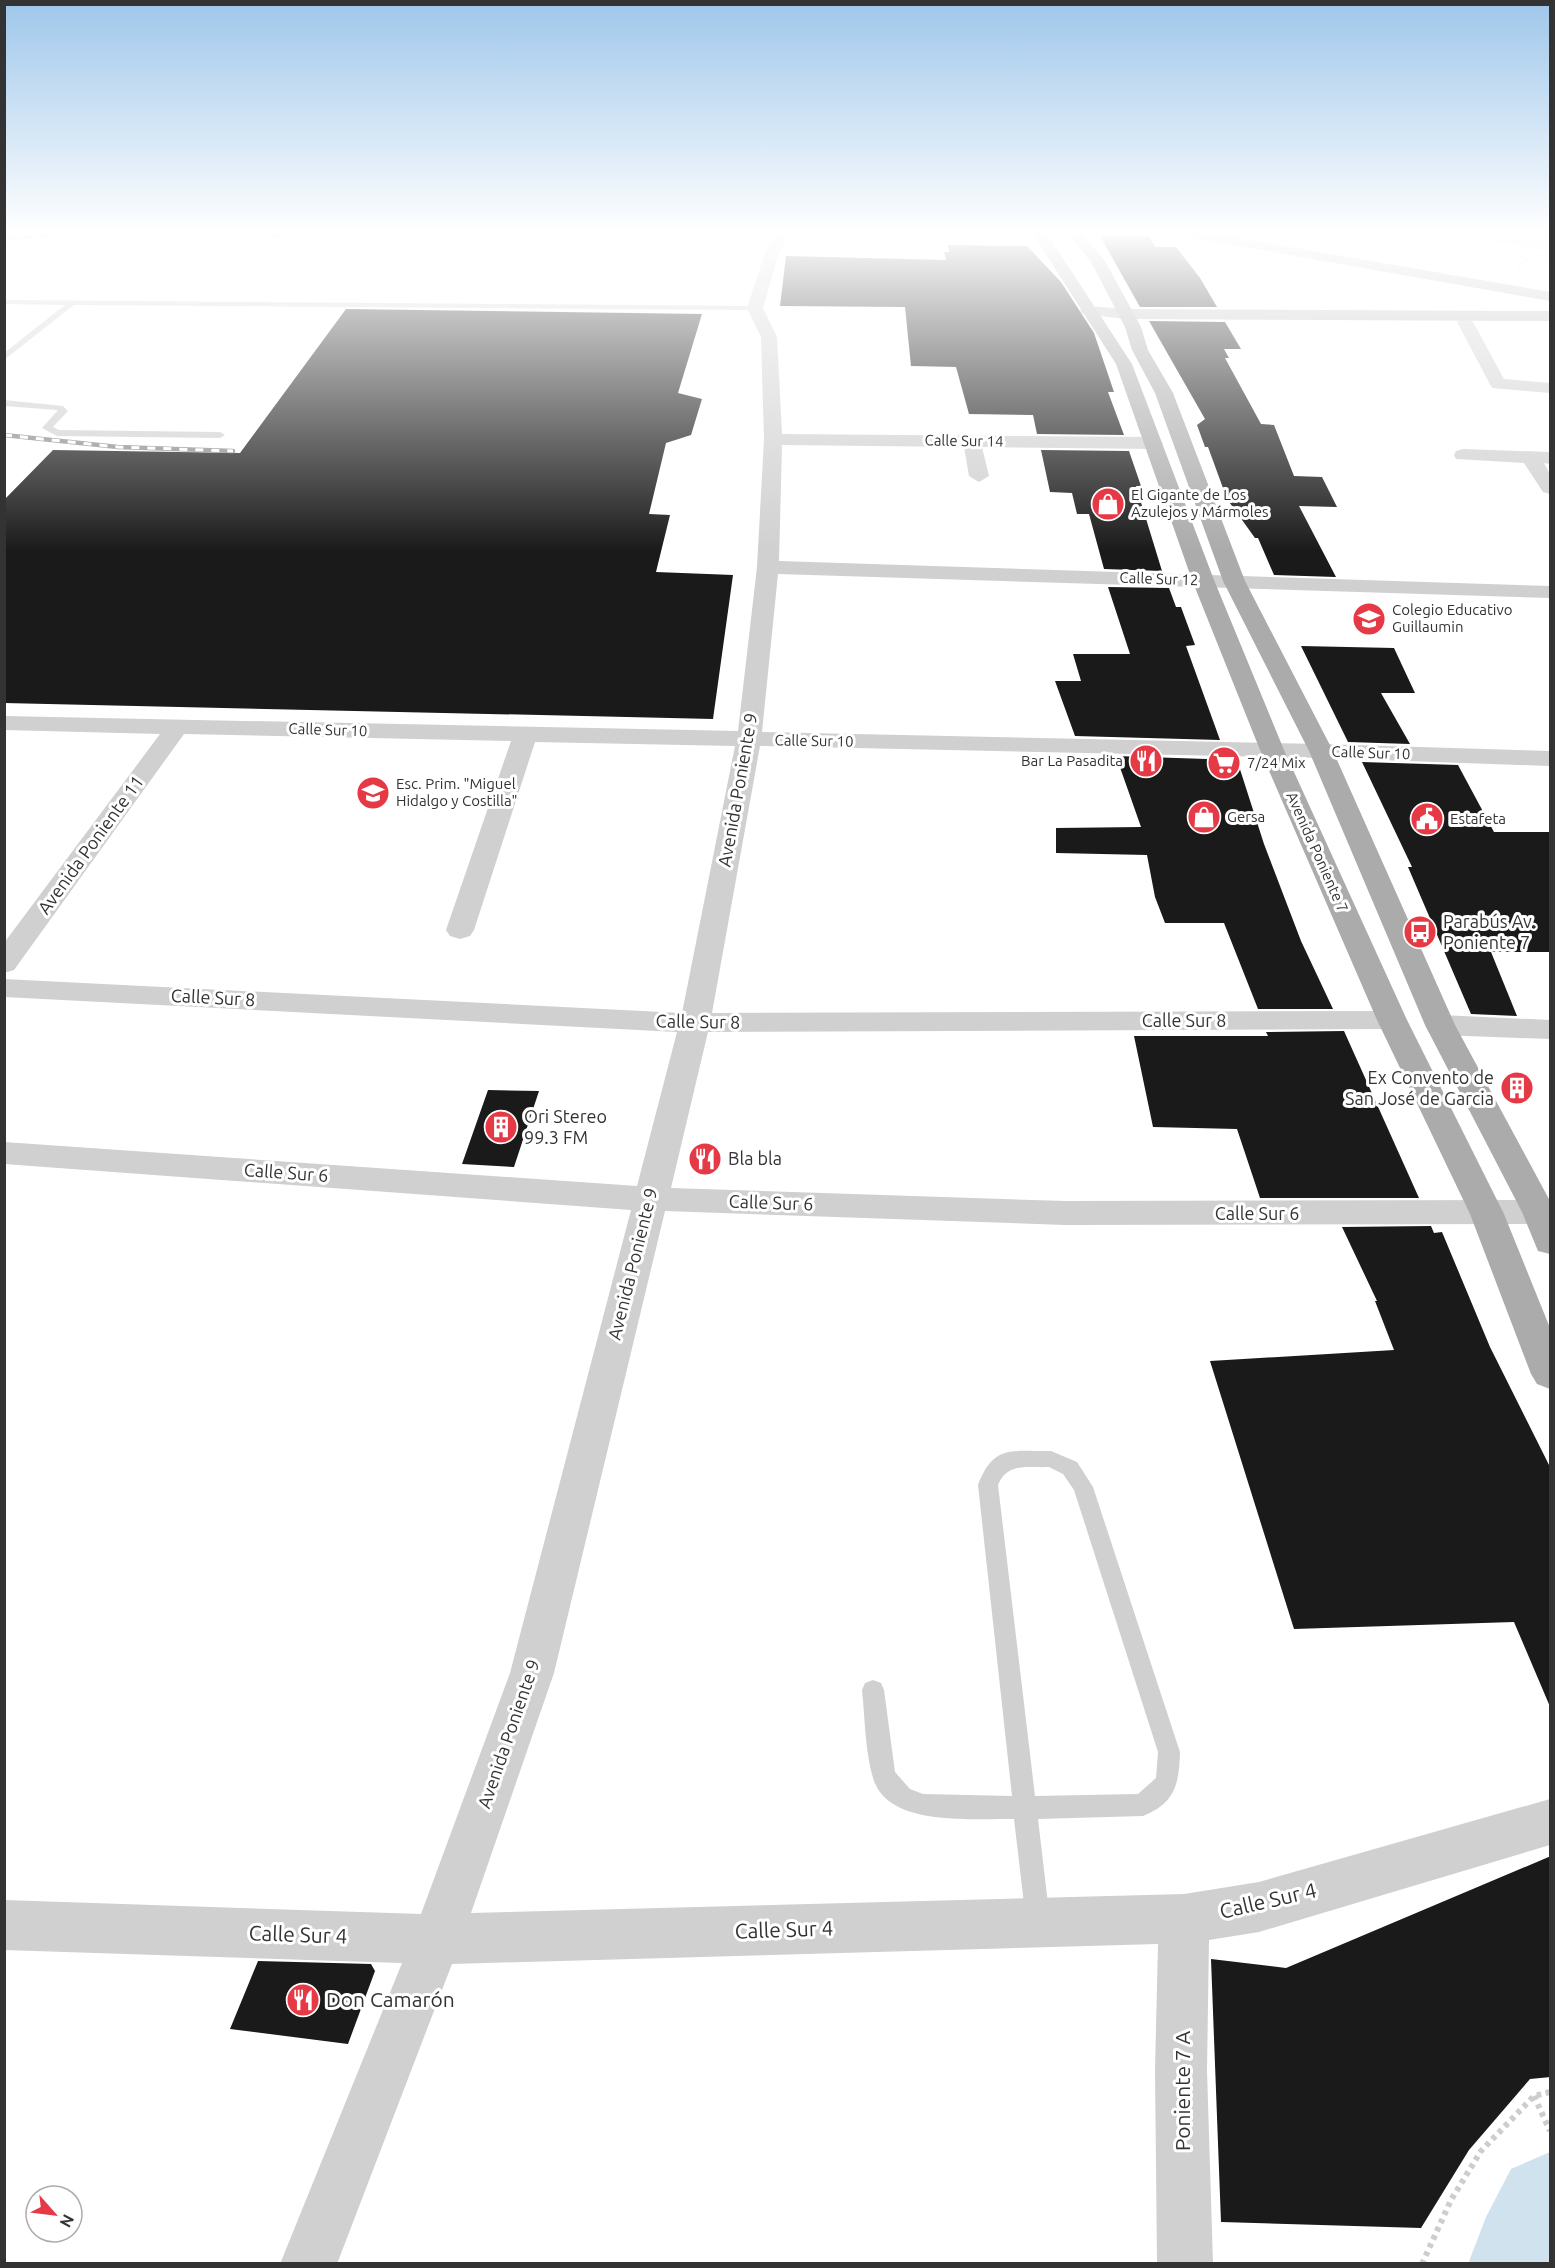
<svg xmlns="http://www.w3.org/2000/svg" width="1555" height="2268" viewBox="0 0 1555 2268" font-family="Ubuntu,sans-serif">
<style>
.green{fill:#e6ecdf}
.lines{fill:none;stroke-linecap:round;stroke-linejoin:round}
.river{fill:#cfe2ee;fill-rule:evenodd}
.building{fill:#1a1a1a}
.path-far1{stroke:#cdcdcd;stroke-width:1.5;stroke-dasharray:1.5 1.5;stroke-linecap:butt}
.path{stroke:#cdcdcd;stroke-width:6;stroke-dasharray:4.5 4.5;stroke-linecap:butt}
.service{fill:#d0d0d0;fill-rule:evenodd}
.minor{fill:#d0d0d0;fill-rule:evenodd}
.secondary{fill:#bdbdbd;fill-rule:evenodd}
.primary{fill:#ababab;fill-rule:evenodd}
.rail-far1-casing{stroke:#888;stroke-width:3}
.rail-casing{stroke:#888;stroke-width:4.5}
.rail-far1{stroke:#fff;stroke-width:2;stroke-dasharray:7;stroke-linecap:butt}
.rail{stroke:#fff;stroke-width:3;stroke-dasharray:8;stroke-linecap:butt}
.labels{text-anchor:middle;stroke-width:6;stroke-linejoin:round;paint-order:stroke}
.far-street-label{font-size:15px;fill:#333;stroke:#fff}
.far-poi-label{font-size:15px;fill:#333;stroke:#fff;text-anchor:start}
.street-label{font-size:18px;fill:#333;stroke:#fff}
.poi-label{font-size:18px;fill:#333;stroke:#fff;text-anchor:start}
.near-street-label{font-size:21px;fill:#333;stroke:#fff}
.near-poi-label{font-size:21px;fill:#333;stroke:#fff;text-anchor:start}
</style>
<rect width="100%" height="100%" fill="#fff"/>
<path class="green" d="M1449,234H1550V251Z"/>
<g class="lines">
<path class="river" d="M1550,2152V2264H1468L1486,2217L1511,2169Z"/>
</g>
<path class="building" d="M1100,236H1149L1155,247H1176L1200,278L1217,307H1140Z
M948,245L1027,246L1061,282L1094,333L1114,392H1108L1124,435L1037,434L1033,415L969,414L956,367L911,366L905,307L780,306L786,256L946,260L944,252H949Z
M346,309L702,314L678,393L702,399L691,435L666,443L649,514L670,515L656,572L733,575L713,719L4,703V500L53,450L240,453Z
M1149,321L1225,322L1241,349H1224L1229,358H1225L1261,424L1274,425L1294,476L1322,477L1337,507L1299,506L1336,577L1274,575L1258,538H1255L1227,499L1208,447H1205L1197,425L1205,419Z
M1041,450L1129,451L1141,486H1136L1162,571L1104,569L1089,514H1077L1072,493L1050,492Z
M1108,587L1169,588L1176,607H1181L1195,645L1186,646L1220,740L1075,736L1055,681H1081L1073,654H1130Z
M1301,646L1394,648L1415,693H1381L1410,744L1348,742Z
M1116,756L1237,760L1264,844L1301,941L1333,1009H1258L1224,923H1165L1155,897L1147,855L1056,853V828L1141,827Z
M1362,762L1458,765L1494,832H1551V952H1491L1517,1016L1471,1014L1408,867H1412Z
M1344,1031L1419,1198H1260L1237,1129L1153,1127L1134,1036H1268L1266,1032Z
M488,1090L539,1091L514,1167L462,1164Z
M1431,1226L1434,1233L1442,1232L1490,1347L1551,1469V1709L1514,1622L1294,1629L1210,1361L1394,1350L1375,1301H1377L1342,1227Z
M1551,1856V2077L1530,2079L1469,2150L1421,2228L1221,2222L1211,1959L1286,1968Z
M258,1961L371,1964L375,1971L348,2044L230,2029Z"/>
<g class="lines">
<path class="path-far1" d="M1517,268L1530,256H1550"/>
<path class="path" d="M1534,2096L1550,2131
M1422,2264L1451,2200L1481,2151L1534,2096L1550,2092"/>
<path class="service" d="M4,300L755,306L759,308L755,310L74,305L4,360V353L65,305L4,304Z
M4,400L63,406L68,411L53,427L59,430L220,432L225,435L220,438L57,436L42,428L58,410L4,406Z
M1051,1451L1077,1462L1093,1487L1180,1752C1179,1783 1176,1803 1143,1816L1038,1819L1050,1921L1047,1930L1038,1933L1029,1930L1026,1921L1014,1819C973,1818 888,1828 873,1778C865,1751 865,1718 862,1690L865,1683L873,1680L881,1683L884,1690L895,1772L910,1789L923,1794L1012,1796L978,1485C994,1443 1012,1452 1051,1451ZM1049,1467L1063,1474L1074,1490L1158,1752L1156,1778L1138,1794L1035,1796L998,1485C1007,1462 1028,1468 1049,1467Z"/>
<path class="minor" d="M775,234H789L779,253L763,308L777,337L782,434L1154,437L1163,443L1154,449L982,447L989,476L979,482L969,476L964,447L782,445L779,561L1550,586V598L778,574L762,732L1321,744L1550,751V766L1321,758L760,746L712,1013L1392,1011L1403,1013L1407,1020L1403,1027L1392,1029L708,1032L671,1188L1065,1201L1539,1200L1550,1203V1221L1539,1224L1065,1225L665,1211L554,1673L471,1913L1184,1894L1259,1882L1550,1799V1845L1259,1932L1209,1940L1207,2070L1213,2264H1157L1155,2070L1158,1944L452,1964L337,2264H280L402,1963L4,1950V1900L421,1914L510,1673L631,1210L4,1164V1142L637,1186L677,1032L4,997V979L682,1013L735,746L535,742L474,930L470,936L460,939L450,936L446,930L511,741L184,734L14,970L4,973V943L160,734L4,730V716L738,731L757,567L764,439L761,337L747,308L765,253Z
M1465,317L1473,322L1504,379L1550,383V393L1492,388L1457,322Z
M1463,449L1550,452V464L1544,463L1550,474V494L1543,492L1524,463L1456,459L1454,455L1456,451Z
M1440,1015L1550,1020V1039L1440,1035L1429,1032L1425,1025L1429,1018Z"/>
<path class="secondary" d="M1187,234H1216L1550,292V301L1194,238Z
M1088,306L1126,309L1550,311V321L1126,319L1082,314L1080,311L1082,308Z"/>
<path class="primary" d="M1033,234H1047L1132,364L1214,580L1284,750L1407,1020L1504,1214L1550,1328V1389L1537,1384L1531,1374L1470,1214L1377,1020L1260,750L1192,580L1116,364Z
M1068,234H1082L1105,261L1141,327L1148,350L1173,393L1245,581L1333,751L1455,1025L1550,1201V1254L1538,1251L1522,1212L1425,1025L1309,751L1223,581L1155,393L1132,350L1125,327L1091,262Z"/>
<defs>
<path id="rail-far1" d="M239,234L288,236
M4,239L61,234"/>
<path id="rail" d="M4,435L118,447L233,451"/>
</defs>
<use href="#rail-far1" class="rail-far1-casing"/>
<use href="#rail" class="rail-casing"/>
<use href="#rail-far1" class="rail-far1"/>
<use href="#rail" class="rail"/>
</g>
<linearGradient id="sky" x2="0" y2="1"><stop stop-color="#9ec6ea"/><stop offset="0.42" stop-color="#fff"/><stop offset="1" stop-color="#fff" stop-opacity="0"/></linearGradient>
<rect width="1555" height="551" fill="url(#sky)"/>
<defs>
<symbol id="shop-disc" viewBox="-11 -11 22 22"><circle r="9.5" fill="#e63946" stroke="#fff"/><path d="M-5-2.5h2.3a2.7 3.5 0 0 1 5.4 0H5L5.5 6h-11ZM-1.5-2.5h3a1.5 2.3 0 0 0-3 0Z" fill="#fff"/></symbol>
<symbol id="school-disc" viewBox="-11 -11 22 22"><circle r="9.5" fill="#e63946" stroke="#fff"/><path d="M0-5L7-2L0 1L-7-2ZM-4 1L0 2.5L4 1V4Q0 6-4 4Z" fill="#fff"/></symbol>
<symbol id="restaurant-disc" viewBox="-11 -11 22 22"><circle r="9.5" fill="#e63946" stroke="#fff"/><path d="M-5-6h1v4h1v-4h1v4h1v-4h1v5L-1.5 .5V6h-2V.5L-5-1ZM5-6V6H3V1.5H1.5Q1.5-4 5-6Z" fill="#fff"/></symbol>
<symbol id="supermarket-disc" viewBox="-11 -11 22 22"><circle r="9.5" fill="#e63946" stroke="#fff"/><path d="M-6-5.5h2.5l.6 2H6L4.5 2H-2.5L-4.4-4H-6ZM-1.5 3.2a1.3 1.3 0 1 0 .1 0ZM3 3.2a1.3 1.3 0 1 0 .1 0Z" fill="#fff"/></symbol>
<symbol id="civic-disc" viewBox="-11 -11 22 22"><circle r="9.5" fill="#e63946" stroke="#fff"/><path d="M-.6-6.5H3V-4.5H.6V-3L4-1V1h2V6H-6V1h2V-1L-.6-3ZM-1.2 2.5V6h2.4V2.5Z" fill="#fff"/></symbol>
<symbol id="bus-disc" viewBox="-11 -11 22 22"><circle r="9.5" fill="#e63946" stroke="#fff"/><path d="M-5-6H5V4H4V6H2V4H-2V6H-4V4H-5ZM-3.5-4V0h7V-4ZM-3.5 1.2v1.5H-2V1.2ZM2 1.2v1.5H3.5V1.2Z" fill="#fff"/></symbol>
<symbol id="building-disc" viewBox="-11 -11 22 22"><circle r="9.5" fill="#e63946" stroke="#fff"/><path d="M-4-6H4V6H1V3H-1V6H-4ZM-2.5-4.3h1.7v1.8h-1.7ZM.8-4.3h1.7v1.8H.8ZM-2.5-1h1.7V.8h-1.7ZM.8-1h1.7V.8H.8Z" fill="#fff"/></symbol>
</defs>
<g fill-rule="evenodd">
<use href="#shop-disc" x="1089" y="485" width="38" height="38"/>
<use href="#school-disc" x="1350" y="600" width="38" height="38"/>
<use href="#restaurant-disc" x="1127" y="742" width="38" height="38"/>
<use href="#supermarket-disc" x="1205" y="744" width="38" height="38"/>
<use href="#school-disc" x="354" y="774" width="38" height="38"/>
<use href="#shop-disc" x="1185" y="798" width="38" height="38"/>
<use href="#civic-disc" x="1408" y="800" width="38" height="38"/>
<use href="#bus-disc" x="1401" y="913" width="38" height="38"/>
<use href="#building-disc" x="1498" y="1069" width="38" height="38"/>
<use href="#building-disc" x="482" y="1108" width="38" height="38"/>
<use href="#restaurant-disc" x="686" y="1140" width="38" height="38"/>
<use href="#restaurant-disc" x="284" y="1981" width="38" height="38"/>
</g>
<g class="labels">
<g class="far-street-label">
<text transform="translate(964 441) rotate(1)" y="5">Calle Sur 14</text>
<text transform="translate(1159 579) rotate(2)" y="5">Calle Sur 12</text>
<text transform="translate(328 730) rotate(2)" y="5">Calle Sur 10</text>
<text transform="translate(814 741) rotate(1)" y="5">Calle Sur 10</text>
<text transform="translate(1371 753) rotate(2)" y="5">Calle Sur 10</text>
<text transform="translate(1317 852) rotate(66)" y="5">Avenida Poniente 7</text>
</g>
<g class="far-poi-label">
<text x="1131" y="500">El Gigante de Los<tspan x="1131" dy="17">Azulejos y Mármoles</tspan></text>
<text x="1392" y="615">Colegio Educativo<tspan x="1392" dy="17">Guillaumin</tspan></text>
<text x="1123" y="766" text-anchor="end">Bar La Pasadita</text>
<text x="1247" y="768">7/24 Mix</text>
<text x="396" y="789">Esc. Prim. "Miguel<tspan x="396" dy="17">Hidalgo y Costilla"</tspan></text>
<text x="1227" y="822">Gersa</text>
<text x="1450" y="824">Estafeta</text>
</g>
<g class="street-label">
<text transform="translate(738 790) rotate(-80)" y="6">Avenida Poniente 9</text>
<text transform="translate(91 845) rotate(-54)" y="6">Avenida Poniente 11</text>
<text transform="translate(213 998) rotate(3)" y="6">Calle Sur 8</text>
<text x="1184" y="1027">Calle Sur 8</text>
<text transform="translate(698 1022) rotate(1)" y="6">Calle Sur 8</text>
<text transform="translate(286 1173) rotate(4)" y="6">Calle Sur 6</text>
<text transform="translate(771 1203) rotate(2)" y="6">Calle Sur 6</text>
<text x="1257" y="1220">Calle Sur 6</text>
<text transform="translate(633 1264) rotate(-76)" y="6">Avenida Poniente 9</text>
<text transform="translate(509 1734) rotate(-71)" y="6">Avenida Poniente 9</text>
</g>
<g class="poi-label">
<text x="1443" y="928">Parabús Av.<tspan x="1443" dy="21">Poniente 7</tspan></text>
<text x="1494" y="1084" text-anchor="end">Ex Convento de<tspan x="1494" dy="21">San José de Garcia</tspan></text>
<text x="524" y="1123">Ori Stereo<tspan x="524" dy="21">99.3 FM</tspan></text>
<text x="728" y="1165">Bla bla</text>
</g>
<g class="near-street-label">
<text transform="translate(1268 1901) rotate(-13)" y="7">Calle Sur 4</text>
<text transform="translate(784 1930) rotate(-2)" y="7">Calle Sur 4</text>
<text transform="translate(298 1935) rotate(2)" y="7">Calle Sur 4</text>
<text transform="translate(1183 2091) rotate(-90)" y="7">Poniente 7 A</text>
</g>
<g class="near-poi-label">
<text x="326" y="2007">Don Camarón</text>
</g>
</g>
<rect width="1555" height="2268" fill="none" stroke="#333333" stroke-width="12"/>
<g transform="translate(54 2214) rotate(118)"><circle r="28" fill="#ffffff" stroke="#adadad" stroke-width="1.5"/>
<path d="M0-4.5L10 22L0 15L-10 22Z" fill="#e63946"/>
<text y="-9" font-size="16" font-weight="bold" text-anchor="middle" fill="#333333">N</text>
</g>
</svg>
